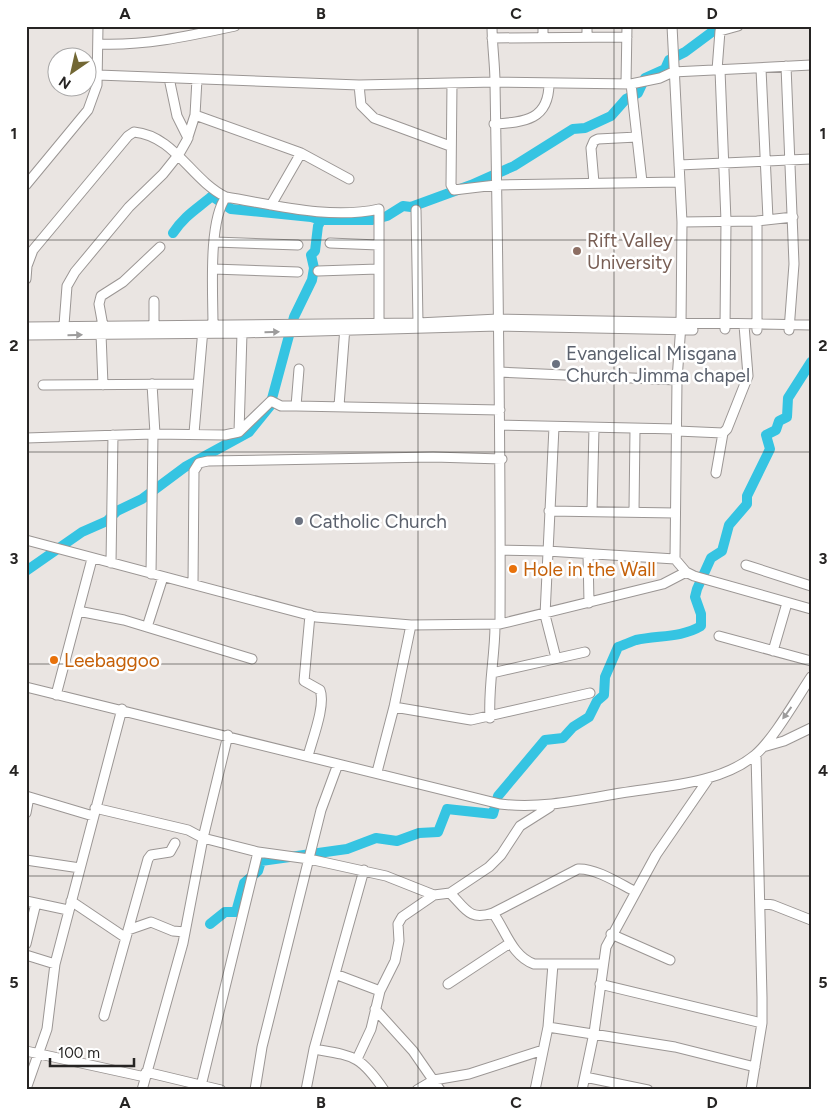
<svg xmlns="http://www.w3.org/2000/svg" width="837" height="1116" viewBox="0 0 837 1116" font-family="Figtree,sans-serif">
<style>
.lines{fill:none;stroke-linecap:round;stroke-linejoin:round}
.river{stroke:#35c4e2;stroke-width:10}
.minor-casing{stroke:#9b9694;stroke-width:11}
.minor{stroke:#fff;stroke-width:9}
.oneway{fill:#9d9c9c}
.grid{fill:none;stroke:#262423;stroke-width:1;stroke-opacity:0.55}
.education-dot{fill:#8d6e63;stroke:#fff;stroke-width:2}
.worship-dot{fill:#6b7280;stroke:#fff;stroke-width:2}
.food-dot{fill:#e8710a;stroke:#fff;stroke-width:2}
.labels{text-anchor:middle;stroke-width:5;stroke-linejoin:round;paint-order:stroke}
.education-label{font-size:19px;fill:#785e54;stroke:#fff;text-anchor:start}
.worship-label{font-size:19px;fill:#5b616d;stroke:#fff;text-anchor:start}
.food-label{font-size:19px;fill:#c56008;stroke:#fff;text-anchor:start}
.neatline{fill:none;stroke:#262423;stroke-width:2}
.grid-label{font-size:16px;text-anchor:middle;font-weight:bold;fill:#262423}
</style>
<rect width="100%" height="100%" fill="#eae5e2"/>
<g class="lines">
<path class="river" d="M173,233C185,215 197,209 212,196L231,209L311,217L321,220
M26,571L82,532L107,521L117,511L142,499L185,467L249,432L270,406L294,317L312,280L314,268L311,255L315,251L318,226L321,220H372L387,216L403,206L411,207L471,185L514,166L573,129L585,128L611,116L626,99L638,93L645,78L665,69L669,60L685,52L720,26
M210,924L225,912H236L244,883L258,871L261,861L347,849L376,838L397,841L419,833L438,832L447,809L493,814L498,796L545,740L563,738L573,727L589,717L597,701L604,695L605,677L618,647C624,645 630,642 636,640C658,635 681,638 701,626V614L695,597L697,589L711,558L722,551L729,525L747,504V496L770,449L766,435L776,430L779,421L787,417L788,398L811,362"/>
<defs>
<path id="minor" d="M492,26C492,45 495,64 495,83C498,263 501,444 500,624
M587,26V37
M672,26L682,222L681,324L677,380L675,559L686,572L694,576L811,609
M543,37V26
M492,38L627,37
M98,44C145,46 189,36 235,26
M786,66L794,264L789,330
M761,69L768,219
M717,70L720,31L738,26
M720,70L726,221L725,329
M98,75L359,85L495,82L631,84L660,78L673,72L811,65
M169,78L177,116L188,138
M452,83L451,185L454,190L496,185L680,182
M626,83L627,26
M631,84L642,182
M359,85L361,105L374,118L450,146
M195,115L301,153L349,179
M494,124C525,122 549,120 549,83
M679,165L811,159
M594,183L591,148L594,141L598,139L637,137
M26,185L88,110L97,85L98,26
M271,205L301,153
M416,210L418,323
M682,222L757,221L793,217
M215,242L298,245
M330,243L378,245
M213,269L298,272
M318,271L378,269
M26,279L27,266L33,250L128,136L134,132C175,136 191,180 226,197C275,205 330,220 379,209V323
M154,301V326
M64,325L67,286L75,272L129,207L163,174L179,154L187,140L195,115L197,79
M213,325C213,293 208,221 226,197
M103,326L99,304L101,296L123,282L160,247
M26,327L418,323L498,319L811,325
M757,330V221
M101,334L103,385
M26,335L242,333L498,326L693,330
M499,372L677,380
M152,384L155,434
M43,385L198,384
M296,406L299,369
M339,406L345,327
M501,425L677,429
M554,427L545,615L556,658
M677,431L723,433
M239,432L242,333
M194,433L203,329
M26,438L153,434L225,435L239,432L271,401L281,406H296L500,410
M716,473L723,433L727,429L748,376L744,325
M549,511L675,513
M592,511L594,428
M634,511L635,429
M26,540L316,617L411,625L500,624L663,584L686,572
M501,550L547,551L675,559
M588,554L589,603
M111,563L113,435
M746,565L811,586
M151,574L153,434
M193,584L194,471L199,463L208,461L433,457L502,459
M78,611L124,620L252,659
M147,627L163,577
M719,636L811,661
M773,651L787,603
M492,673L585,652
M26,687L500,804C541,809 580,800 621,793C664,786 720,784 755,755C773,740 797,698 811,677
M56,695L92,559
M394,707L471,720L590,693
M490,718C488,687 495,656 495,625
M763,747L784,741L811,728
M308,756C312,740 326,705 320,690L304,681L310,615
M377,772L394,707L411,625
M26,796L93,816
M95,808L188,830L203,838L258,852L309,859L386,876L434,895L450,893L489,867L501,855L520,826L550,807
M26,813L29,797
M26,860L80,868
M450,893C466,909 469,921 493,913C506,931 512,956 534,964H603
M26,901L68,910
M71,901L126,938
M760,903L773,905L811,920
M493,913L578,869C596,868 620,884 636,892
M128,930L151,922L173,931L185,932
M611,934L670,960
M26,944L36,903
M26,955L55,964
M335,974L380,991
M448,984L510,943
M600,984L762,1023
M375,1009L413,1051L440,1090
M104,1016L148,859L151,855L170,852L175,843
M548,1027L675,1047L755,1067
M314,1049C354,1056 360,1055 384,1090
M26,1051L145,1077
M357,1059L371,1029L380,991L395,961L399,941L398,924L402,917L434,895
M146,1072L221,1090
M585,1077L648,1090
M26,1089L47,1029L55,964L122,709
M142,1090L183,943L203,838L228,735
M200,1090L258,852
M255,1090L262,1047L321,810L338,764
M306,1090L314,1049L364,870
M417,1090L434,1080L469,1074L543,1050
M535,1090L548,1027L553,964
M582,1090L594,1033L606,947L656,855L709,778
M751,1090L762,1023V997L756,754"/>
</defs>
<use href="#minor" class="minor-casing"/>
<use href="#minor" class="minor"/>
</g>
<defs><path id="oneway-solid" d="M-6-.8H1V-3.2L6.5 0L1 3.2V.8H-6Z" transform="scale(1.25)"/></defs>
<g class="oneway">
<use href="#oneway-solid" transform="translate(272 332) rotate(-2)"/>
<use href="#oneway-solid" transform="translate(75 335) rotate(-1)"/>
<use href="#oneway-solid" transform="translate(787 713) rotate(126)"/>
</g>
<path class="grid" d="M223,26V1090M418,26V1090M614,26V1090M26,240H811M26,452H811M26,664H811M26,876H811"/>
<circle class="education-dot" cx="577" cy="251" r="5"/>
<g class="worship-dot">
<circle cx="556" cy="364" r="5"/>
<circle cx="299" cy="521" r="5"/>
</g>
<g class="food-dot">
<circle cx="513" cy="569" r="5"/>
<circle cx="54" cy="660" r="5"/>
</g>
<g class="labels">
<g class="education-label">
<text x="587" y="247">Rift Valley<tspan x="587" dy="22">University</tspan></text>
</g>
<g class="worship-label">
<text x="566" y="360">Evangelical Misgana<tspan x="566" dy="22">Church Jimma chapel</tspan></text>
<text x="309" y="528">Catholic Church</text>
</g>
<g class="food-label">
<text x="523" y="576">Hole in the Wall</text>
<text x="64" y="667">Leebaggoo</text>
</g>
</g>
<rect width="837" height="1116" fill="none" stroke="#ffffff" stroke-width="55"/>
<g transform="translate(72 72) rotate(214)"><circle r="24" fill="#ffffff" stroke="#a8a7a7"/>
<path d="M0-4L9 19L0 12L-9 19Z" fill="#726734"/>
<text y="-8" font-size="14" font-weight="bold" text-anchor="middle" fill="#262423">N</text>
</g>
<path d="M50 1058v8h84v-8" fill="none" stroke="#262423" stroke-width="2.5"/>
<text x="58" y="1058" font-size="15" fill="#262423" stroke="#ffffff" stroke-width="4" paint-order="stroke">100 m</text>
<rect x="28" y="28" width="782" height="1060" class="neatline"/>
<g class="grid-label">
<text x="125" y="19">A</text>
<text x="321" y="19">B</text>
<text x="516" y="19">C</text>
<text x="712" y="19">D</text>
<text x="14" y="139">1</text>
<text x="823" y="139">1</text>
<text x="14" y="351">2</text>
<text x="823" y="351">2</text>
<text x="14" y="564">3</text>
<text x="823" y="564">3</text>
<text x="14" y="776">4</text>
<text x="823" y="776">4</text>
<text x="14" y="988">5</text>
<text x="823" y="988">5</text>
<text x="125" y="1108">A</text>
<text x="321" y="1108">B</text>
<text x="516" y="1108">C</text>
<text x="712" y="1108">D</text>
</g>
</svg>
